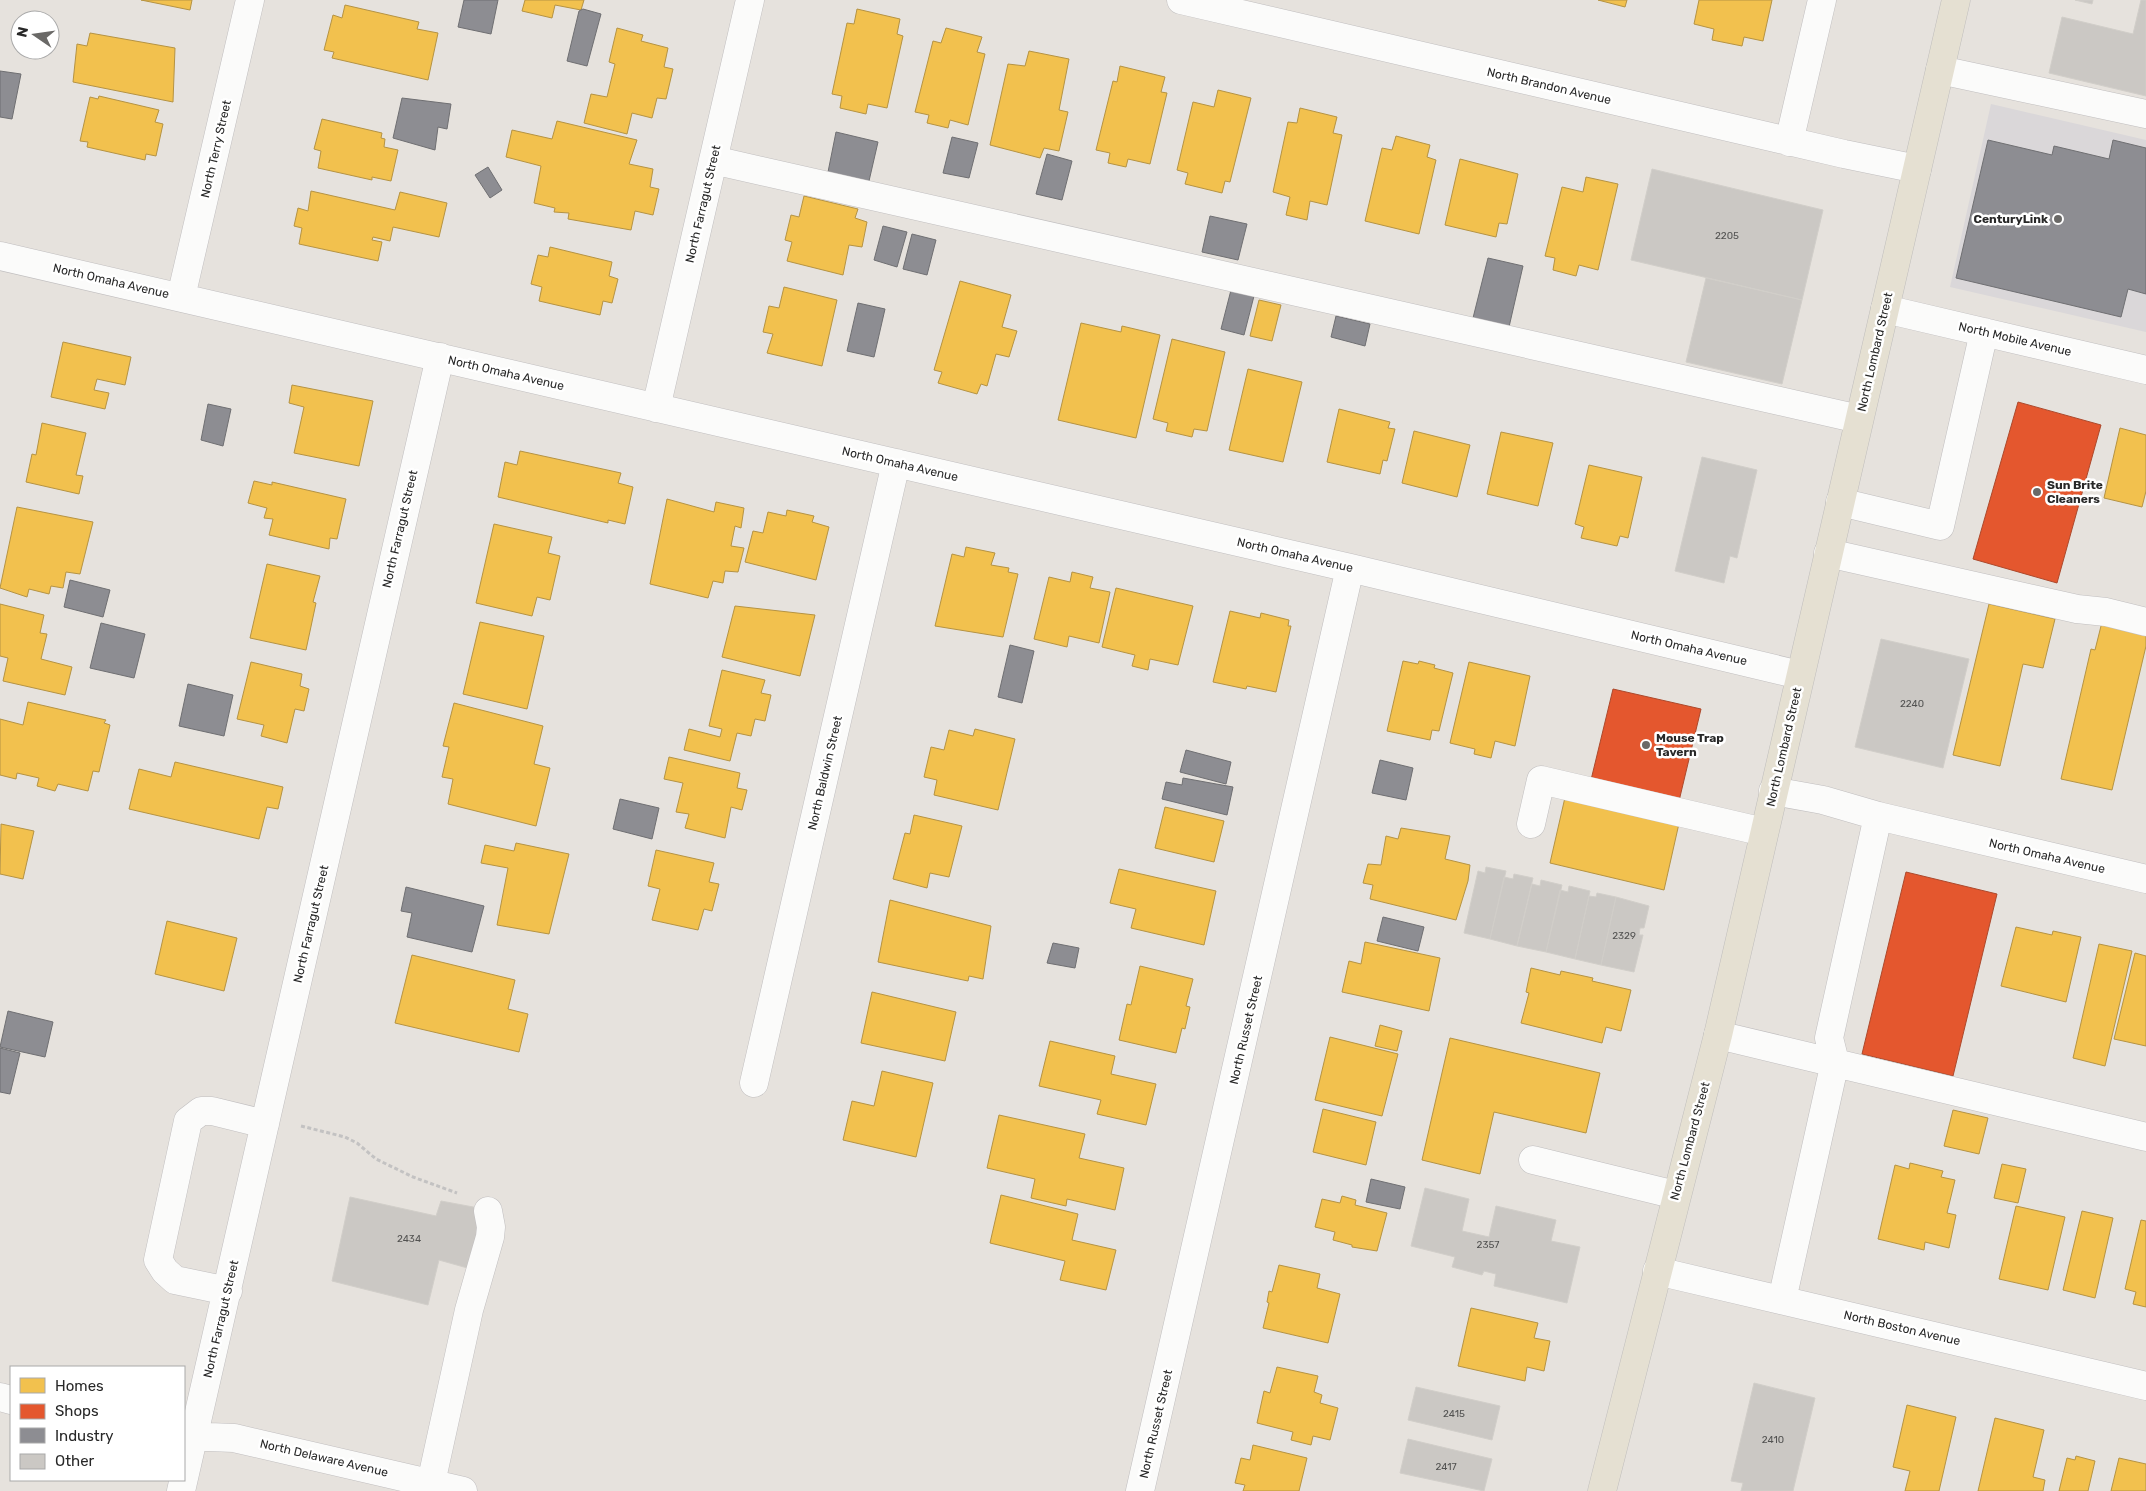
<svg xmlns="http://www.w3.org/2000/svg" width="2146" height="1491" viewBox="0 0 2146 1491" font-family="Rubik,sans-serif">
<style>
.industrial{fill:#dad7d9}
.homes{fill:#f2c14e;stroke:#b59343}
.shops{fill:#e4572e;stroke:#ac492c}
.industry{fill:#8d8d92;stroke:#6f6f72}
.building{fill:#cbc8c4;stroke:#d1cec9}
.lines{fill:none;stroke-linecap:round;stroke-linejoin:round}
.minor-casing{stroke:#c0bebf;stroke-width:29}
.major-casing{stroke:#bfbdbc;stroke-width:29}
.path{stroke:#c3c2c2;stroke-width:3;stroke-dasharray:4 2.5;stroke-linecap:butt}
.minor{stroke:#fbfbfa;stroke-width:28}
.major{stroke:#e5e0d2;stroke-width:28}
.poi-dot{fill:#6a6967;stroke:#fff;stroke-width:2}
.labels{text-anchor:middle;stroke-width:5;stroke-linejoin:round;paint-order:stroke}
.number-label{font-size:10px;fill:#525251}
.street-label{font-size:12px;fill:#282828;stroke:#fff}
.poi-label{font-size:12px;font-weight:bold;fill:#282828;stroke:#fff;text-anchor:start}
</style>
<rect width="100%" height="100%" fill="#e6e2dd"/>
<path class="industrial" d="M1991,104L2146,140V332L1950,287Z"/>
<path class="homes" d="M141,0H192L190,10Z
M525,0H584L581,10L555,5L552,18L522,11Z
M1598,0H1627L1625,7Z
M1699,0H1772L1763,41L1744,37L1742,46L1712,40L1714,29L1694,24Z
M345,5L419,22L417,29L438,33L428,80L332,58L334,52L324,50L333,15L342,18Z
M857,9L900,19L897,34L903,36L887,108L868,104L866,114L840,108L842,96L832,94L847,23L854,24Z
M617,28L643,35L641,41L668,48L664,67L673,69L666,99L657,98L652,118L632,113L627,134L584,123L591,94L607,97L615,64L609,62Z
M946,28L982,37L977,52L985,54L968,125L950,120L948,128L927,123L929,115L915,112L933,41L941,43Z
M90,33L175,48L173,102L73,82L77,44L87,46Z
M1029,51L1069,59L1059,110L1068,112L1059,151L1044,148L1040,158L990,145L1008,64L1025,66Z
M1120,66L1165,77L1161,92L1167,93L1150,164L1128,159L1126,167L1108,163L1110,153L1096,150L1113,81L1117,82Z
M1218,90L1251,98L1230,182L1225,181L1222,193L1185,184L1188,173L1177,170L1193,102L1214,107Z
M99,96L159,110L155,122L163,124L156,156L146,154L145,160L87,147L88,142L80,141L90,97L98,99Z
M1300,108L1337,117L1333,133L1342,135L1327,205L1310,201L1307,220L1286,215L1290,197L1273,192L1288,122L1297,123Z
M322,119L382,133L381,138L385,139L384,147L398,150L391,181L372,177V180L318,168L321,151L314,149Z
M557,121L637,140L629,164L653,169L650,187L659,189L653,215L635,211L631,230L568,219L569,213L554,212L555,208L534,203L541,166L506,157L512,130L552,139Z
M1396,136L1430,145L1427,157L1436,160L1419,234L1365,221L1382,148L1392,150Z
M1460,159L1518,174L1507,224L1499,223L1496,237L1445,225Z
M1586,177L1618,184L1598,270L1579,265L1576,276L1553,270L1555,258L1545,256L1562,187L1583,192Z
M311,191L395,210L400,192L447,203L439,237L393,227L390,241L373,237L372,240L382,242L378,261L299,244L302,228L294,226L298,208L308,211Z
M804,196L858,209L855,218L867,222L862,247L849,245L843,275L787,261L792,242L785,240L791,215L799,217Z
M550,247L612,262L609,276L618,279L612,303L603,301L600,315L539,301L542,287L531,284L538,255L548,257Z
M960,281L1011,295L1002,327L1017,331L1009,357L996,354L987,386L981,384L977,394L938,383L942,372L934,370Z
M784,287L837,300L822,366L767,353L773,334L763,332L769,306L779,308Z
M1259,300L1281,305L1272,341L1250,336Z
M1081,323L1121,332L1122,326L1160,335L1136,438L1058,420Z
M1172,339L1225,352L1207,431L1194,429L1192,437L1166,431L1168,423L1153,419Z
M63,342L131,357L125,385L97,379L94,390L109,393L105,409L51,397Z
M1248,369L1302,382L1283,462L1229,450Z
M292,385L373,401L359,466L294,453L304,407L289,403Z
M1339,409L1390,422L1388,428L1395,429L1387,461L1383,460L1380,474L1327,462Z
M42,423L86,433L76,475L83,476L79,494L26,482L32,454L36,455Z
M2120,428L2146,435V491L2142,507L2104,498Z
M1414,431L1470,445L1457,497L1402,483Z
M1501,432L1553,443L1538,506L1487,494Z
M520,451L621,473L618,483L633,487L625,524L608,520V523L498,497L505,462L517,465Z
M1589,465L1642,477L1628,538L1620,536L1617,546L1581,538L1584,527L1575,524Z
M254,481L272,485V482L346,499L337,539L330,538L329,549L269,535L273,519L264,518L267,508L248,503Z
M667,499L714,512L716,502L744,508L741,528L735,526L731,546L744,548L738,572L725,571L723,583L713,581L708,598L650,584Z
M17,507L93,522L80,574L66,572L63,588L51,586L49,594L29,589L27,597L0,588Z
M787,510L814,516L812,522L829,527L816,580L745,562L753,531L763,533L768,512L786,516Z
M494,524L552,537L548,553L560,556L550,600L537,597L532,616L476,603Z
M966,547L995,553L991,565L1009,568L1008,572L1018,574L1003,637L935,626L952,554L964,557Z
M267,564L320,576L313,602L316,603L306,650L250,638Z
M1072,572L1093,577L1090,588L1110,592L1099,643L1069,636L1067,647L1034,639L1049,577L1070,582Z
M1116,588L1193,606L1178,665L1150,659L1148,670L1132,666L1135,655L1102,647Z
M0,604L44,615L40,633L47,634L41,659L72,667L65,695L3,681L8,658L0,656Z
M1989,604L2055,619L2043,668L2023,664L2000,766L1953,755Z
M735,606L815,615L800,676L722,657Z
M1230,611L1260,618L1261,613L1289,620L1288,626H1291L1276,692L1247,686L1246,689L1213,682Z
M480,622L544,636L527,709L463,694Z
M2102,622L2146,632V646L2112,790L2061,779L2091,649L2095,650Z
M1403,661L1418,664L1419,661L1435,665L1434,668L1453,673L1439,731L1432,730L1430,740L1387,731Z
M251,662L302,674L300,686L309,689L304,711L295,709L287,743L261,736L264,725L237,719Z
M1469,662L1530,676L1515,746L1495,741L1491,758L1474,754L1475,749L1450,743Z
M722,670L765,680L761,693L771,695L765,721L755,719L751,736L737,733L730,761L684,750L689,729L720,737L722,729L709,726Z
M28,702L106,720L104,723L110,725L99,772L93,771L88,791L58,784L55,791L37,786L39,778L17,773L16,779L0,775V719L23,725Z
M454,703L543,726L534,764L550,768L536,826L448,804L453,779L442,777L449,747L443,746Z
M975,729L1015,739L998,810L934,795L937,780L924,777L931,747L944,750L949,730L973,736Z
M669,757L740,773L737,788L747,790L742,810L731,807L725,838L685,828L689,814L676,812L683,783L664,779Z
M175,762L283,787L278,809L267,807L259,839L129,809L139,769L171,777Z
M1566,793L1680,819L1664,890L1550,863Z
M1165,807L1224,821L1214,862L1155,848Z
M914,815L962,826L949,877L930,873L927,888L893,879L905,833L910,834Z
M1,824L34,831L23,879L0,874Z
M1401,828L1450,836L1445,859L1470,865L1468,881L1456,920L1370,899L1373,885L1363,883L1368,864L1381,865L1386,836L1398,839Z
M516,843L569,854L549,934L497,925L508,868L481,863L485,845L514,851Z
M656,850L714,863L709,882L719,884L712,911L704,909L698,930L652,920L660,889L648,886Z
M1119,869L1216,891L1204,945L1131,928L1136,909L1110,903Z
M890,900L991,926L983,979L969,976L968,981L878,962Z
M167,921L237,938L224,991L155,974Z
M2016,927L2052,935L2053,931L2081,937L2066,1002L2001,986Z
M1365,942L1440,958L1429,1011L1342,992L1349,961L1361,964Z
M2099,944L2132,951L2105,1066L2073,1058Z
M2135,953L2146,956V1046L2114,1039Z
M412,955L515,980L508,1009L528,1014L519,1052L395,1023Z
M1140,966L1193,979L1186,1006L1190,1007L1185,1029L1182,1028L1176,1053L1119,1040L1127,1004L1131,1005Z
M1531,968L1560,975L1561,971L1593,978L1592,981L1631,990L1621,1031L1606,1027L1602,1043L1521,1023L1529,993L1526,992Z
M872,992L956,1012L945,1061L861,1043Z
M1380,1025L1402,1031L1397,1051L1375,1046Z
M1330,1037L1398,1054L1382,1116L1315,1100Z
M1450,1038L1600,1073L1586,1133L1494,1112L1480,1174L1422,1160Z
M1050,1041L1115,1056L1111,1074L1156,1084L1146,1125L1097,1114L1101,1100L1039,1086Z
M882,1071L933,1083L916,1157L843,1140L852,1101L874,1106Z
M1323,1109L1376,1122L1366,1165L1313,1152Z
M1953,1110L1988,1118L1979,1154L1944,1146Z
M999,1115L1085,1134L1079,1158L1124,1168L1115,1210L1067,1199L1066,1206L1031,1198L1035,1179L987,1168Z
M1910,1163L1943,1171L1941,1177L1955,1180L1947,1213L1956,1215L1949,1248L1925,1242L1924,1250L1878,1239L1895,1165L1909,1169Z
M2002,1164L2026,1169L2018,1203L1994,1198Z
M1001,1195L1078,1214L1072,1240L1116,1250L1106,1290L1060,1280L1065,1261L990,1243Z
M1342,1196L1356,1200L1355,1205L1387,1213L1377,1251L1352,1247V1245L1333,1240L1335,1232L1315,1227L1322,1199L1340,1203Z
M2016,1206L2065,1217L2048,1290L1999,1279Z
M2082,1211L2113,1218L2095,1298L2063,1290Z
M2141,1220L2146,1221V1307L2133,1304L2136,1292L2125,1289Z
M1279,1265L1320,1274L1317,1288L1340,1294L1328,1343L1263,1328L1269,1303L1267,1302L1269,1291L1272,1292Z
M1471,1308L1538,1323L1534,1338L1550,1341L1544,1371L1527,1367L1525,1381L1458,1366Z
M1277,1367L1318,1376L1314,1392L1322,1395L1320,1403L1338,1408L1330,1440L1313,1436L1311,1445L1291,1440L1293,1432L1257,1423L1264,1391L1270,1393Z
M1907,1405L1956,1417L1939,1491H1905L1910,1471L1893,1467Z
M1995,1418L2044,1430L2033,1477L2045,1480L2043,1491H1978Z
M1253,1445L1307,1458L1299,1491H1243L1245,1485L1235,1483L1241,1458L1250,1460Z
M2076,1456L2095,1461L2088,1491H2059L2067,1458L2075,1460Z
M2119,1458L2146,1464V1491H2111Z"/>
<path class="shops" d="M2018,402L2101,425L2057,583L1973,559Z
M1613,689L1701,709L1679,801L1591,780Z
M1906,872L1997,894L1953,1076L1862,1054Z"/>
<path class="industry" d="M464,0H498L491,34L458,27Z
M583,9L601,14L587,66L567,61L579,11Z
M0,71L21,74L12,119L0,117Z
M402,98L451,104L447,129L438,127L435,150L393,138Z
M836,132L878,142L869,181L828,172Z
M952,137L978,143L969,178L943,173Z
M1988,140L2052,155L2054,146L2109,159L2113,140L2146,148V294L2128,289L2121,317L1956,278Z
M1047,154L1072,161L1062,200L1036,194Z
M488,167L502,190L490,198L475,175Z
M1210,216L1247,224L1238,260L1202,252Z
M883,226L907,232L897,267L874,260Z
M912,234L936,240L927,275L903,269Z
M1488,258L1523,266L1509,327L1473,318Z
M1231,290L1254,296L1244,335L1221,329Z
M858,303L885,309L874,357L847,351Z
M1336,316L1370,324L1365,346L1331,337Z
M208,404L231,409L223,446L201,440Z
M70,580L110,590L103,617L64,607Z
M101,623L145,634L134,678L90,668Z
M1010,645L1034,651L1022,703L998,697Z
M188,684L233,695L224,736L179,726Z
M1186,750L1231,762L1226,784L1180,772Z
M1380,760L1413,768L1406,800L1372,793Z
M1183,778L1233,787L1227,815L1162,799L1166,782L1182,785Z
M620,799L659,808L652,839L613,829Z
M406,887L484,906L472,952L407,937L412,913L401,911Z
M1383,917L1424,927L1418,951L1377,941Z
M1053,943L1079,948L1075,968L1047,963Z
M8,1011L53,1022L45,1057L0,1047Z
M0,1048L20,1053L10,1094L0,1092Z
M1371,1179L1405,1187L1400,1209L1366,1202Z"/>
<path class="building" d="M2075,0H2093L2092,4Z
M2141,0H2146V96L2049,73L2062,17L2133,34Z
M1652,169L1823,210L1802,300L1631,260Z
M1706,278L1802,300L1782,384L1686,362Z
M1702,457L1757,470L1737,558L1730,556L1724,583L1675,571Z
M1881,639L1969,659L1943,768L1855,747Z
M1486,867L1506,871L1490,939L1464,933L1478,871L1485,873Z
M1514,874L1533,878L1517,946L1490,939L1504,877L1513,879Z
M1541,880L1562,885L1546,952L1517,946L1532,884L1540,886Z
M1569,886L1590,891L1575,959L1546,952L1560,890L1568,892Z
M1597,893L1616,897L1601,965L1575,959L1589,896L1596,897Z
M1616,897L1649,906L1644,928H1640L1639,935H1643L1634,972L1601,965Z
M1425,1188L1469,1199L1462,1231L1489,1237L1496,1206L1556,1220L1551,1241L1580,1247L1567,1303L1494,1286L1496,1274L1484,1271L1482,1275L1452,1267L1455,1257L1411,1246Z
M350,1197L436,1216L441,1201L484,1209L471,1269L439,1260L428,1305L332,1281Z
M1754,1383L1815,1398L1793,1491H1741L1743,1483L1731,1481Z
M1416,1387L1500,1406L1492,1440L1408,1420Z
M1408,1439L1492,1459L1484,1491L1400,1473Z"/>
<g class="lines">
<defs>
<path id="minor" d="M1181,0L1844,154L1917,169
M1940,70L2146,114
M1789,142L1822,0
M713,160L1859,419
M0,256L1350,568L1800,675
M181,297L250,0
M1885,309L2146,370
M656,408L750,0
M1840,502L1940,526L1984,332
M1828,553L2077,609L2106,612L2146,622
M1773,791L1823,800L1878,816L2146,879
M1531,824L1541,780L1764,832
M1718,1035L2146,1137
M754,1083L896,463
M1533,1160L1676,1195
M1657,1271L2146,1386
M228,1291L175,1280L165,1271L158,1260L188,1121L201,1111H212L265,1124
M1782,1300L1835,1062L1829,1038L1878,816
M0,1397L11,1400
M184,1436L234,1438L463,1491
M431,1483L469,1310L490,1237L491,1227L488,1211
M181,1491L440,357
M1140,1491L1350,568"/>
<path id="major" d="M1602,1491L1718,1035L1956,0"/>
</defs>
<use href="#minor" class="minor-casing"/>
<use href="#major" class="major-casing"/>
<path class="path" d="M301,1126L345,1137L357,1143L376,1159L413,1177L457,1193"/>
<use href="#minor" class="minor"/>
<use href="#major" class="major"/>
</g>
<g class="poi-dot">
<circle cx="2058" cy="219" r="5"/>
<circle cx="2037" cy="492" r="5"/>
<circle cx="1646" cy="745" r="5"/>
</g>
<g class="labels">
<g class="number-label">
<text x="1727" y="239">2205</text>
<text x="1912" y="707">2240</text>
<text x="1624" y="939">2329</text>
<text x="409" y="1242">2434</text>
<text x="1488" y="1248">2357</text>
<text x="1454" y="1417">2415</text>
<text x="1773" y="1443">2410</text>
<text x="1446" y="1470">2417</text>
</g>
<g class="street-label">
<text transform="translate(1549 86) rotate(13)" y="4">North Brandon Avenue</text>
<text transform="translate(216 149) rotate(-77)" y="4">North Terry Street</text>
<text transform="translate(703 204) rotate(-77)" y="4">North Farragut Street</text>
<text transform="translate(111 281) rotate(13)" y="4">North Omaha Avenue</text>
<text transform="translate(2015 339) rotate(13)" y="4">North Mobile Avenue</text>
<text transform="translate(1875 352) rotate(-77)" y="4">North Lombard Street</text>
<text transform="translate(506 373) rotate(13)" y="4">North Omaha Avenue</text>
<text transform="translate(900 464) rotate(13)" y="4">North Omaha Avenue</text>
<text transform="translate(400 529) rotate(-77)" y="4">North Farragut Street</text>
<text transform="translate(1295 555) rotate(13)" y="4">North Omaha Avenue</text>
<text transform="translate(1689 648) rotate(13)" y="4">North Omaha Avenue</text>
<text transform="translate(1784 747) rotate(-77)" y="4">North Lombard Street</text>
<text transform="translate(825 773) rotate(-77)" y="4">North Baldwin Street</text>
<text transform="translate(2047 856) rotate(13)" y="4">North Omaha Avenue</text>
<text transform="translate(311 924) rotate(-77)" y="4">North Farragut Street</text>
<text transform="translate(1246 1030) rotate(-77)" y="4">North Russet Street</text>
<text transform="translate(1690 1141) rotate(-75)" y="4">North Lombard Street</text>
<text transform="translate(221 1319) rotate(-77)" y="4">North Farragut Street</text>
<text transform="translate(1902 1328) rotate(13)" y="4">North Boston Avenue</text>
<text transform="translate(1156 1424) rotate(-77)" y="4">North Russet Street</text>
<text transform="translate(324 1458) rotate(13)" y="4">North Delaware Avenue</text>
</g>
<g class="poi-label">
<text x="2048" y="223" text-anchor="end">CenturyLink</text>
<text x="2047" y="489">Sun Brite<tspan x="2047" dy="14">Cleaners</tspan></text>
<text x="1656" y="742">Mouse Trap<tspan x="1656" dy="14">Tavern</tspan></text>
</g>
</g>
<rect x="10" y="1366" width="175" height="115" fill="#ffffff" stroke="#a9a9a9"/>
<rect x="20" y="1378" width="25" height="15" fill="#f2c14e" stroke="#a9a9a9"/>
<text x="55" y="1391" font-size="15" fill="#282828">Homes</text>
<rect x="20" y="1404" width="25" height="15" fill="#e4572e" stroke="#a9a9a9"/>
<text x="55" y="1416" font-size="15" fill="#282828">Shops</text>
<rect x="20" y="1428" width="25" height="15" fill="#8d8d92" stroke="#a9a9a9"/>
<text x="55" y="1441" font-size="15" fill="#282828">Industry</text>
<rect x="20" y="1454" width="25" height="15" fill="#cbc8c4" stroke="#a9a9a9"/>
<text x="55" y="1466" font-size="15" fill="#282828">Other</text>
<g transform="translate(35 35) rotate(283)"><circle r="24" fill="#ffffff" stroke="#a9a9a9"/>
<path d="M0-4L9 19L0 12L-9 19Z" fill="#6a6967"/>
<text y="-8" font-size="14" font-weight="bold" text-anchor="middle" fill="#282828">N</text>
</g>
</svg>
